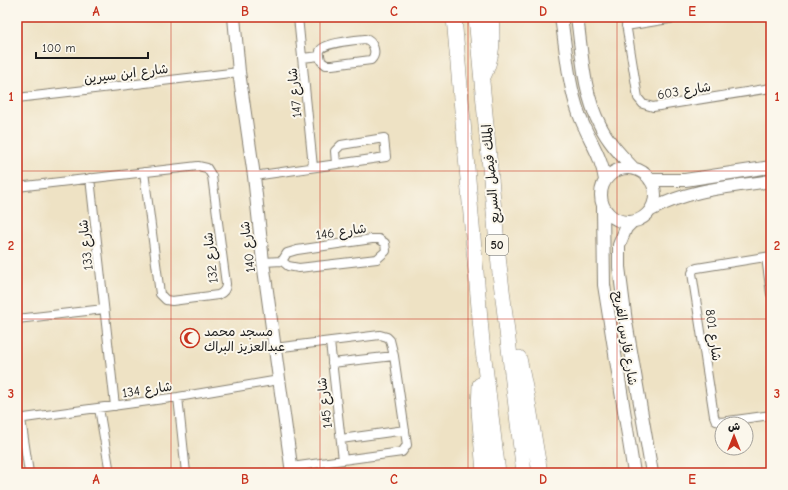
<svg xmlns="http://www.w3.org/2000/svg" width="788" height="490" viewBox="0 0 788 490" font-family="'Comic Neue','Playpen Sans Arabic',sans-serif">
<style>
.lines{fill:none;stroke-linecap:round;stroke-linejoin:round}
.street-casing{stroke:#857f70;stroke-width:10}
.secondary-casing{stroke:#857f70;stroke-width:14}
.highway-casing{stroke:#857f70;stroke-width:16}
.street{stroke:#fff;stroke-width:8}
.secondary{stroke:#fff;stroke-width:12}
.highway{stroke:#fff;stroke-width:15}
.grid{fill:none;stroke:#c8321e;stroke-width:1;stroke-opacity:0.55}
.labels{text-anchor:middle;stroke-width:4;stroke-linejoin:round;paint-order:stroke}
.shield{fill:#fbf7ec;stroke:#5f5e5a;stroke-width:1}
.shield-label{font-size:12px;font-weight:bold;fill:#1c1c1c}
.street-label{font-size:13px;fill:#1c1c1c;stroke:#fbf7ec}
.poi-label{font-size:13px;fill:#1c1c1c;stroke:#fbf7ec;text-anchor:start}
.neatline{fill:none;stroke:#c8321e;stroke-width:1.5}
.grid-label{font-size:13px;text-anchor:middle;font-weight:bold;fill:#c8321e}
</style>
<rect width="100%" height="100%" fill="#fbf7ec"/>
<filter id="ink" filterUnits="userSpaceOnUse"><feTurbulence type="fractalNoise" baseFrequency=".025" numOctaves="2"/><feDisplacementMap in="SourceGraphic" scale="8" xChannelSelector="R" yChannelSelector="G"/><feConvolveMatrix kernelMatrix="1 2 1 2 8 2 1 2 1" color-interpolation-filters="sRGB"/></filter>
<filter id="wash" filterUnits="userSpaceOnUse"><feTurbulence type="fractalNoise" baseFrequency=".012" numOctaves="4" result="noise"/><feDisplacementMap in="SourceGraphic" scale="16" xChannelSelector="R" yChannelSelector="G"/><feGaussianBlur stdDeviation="0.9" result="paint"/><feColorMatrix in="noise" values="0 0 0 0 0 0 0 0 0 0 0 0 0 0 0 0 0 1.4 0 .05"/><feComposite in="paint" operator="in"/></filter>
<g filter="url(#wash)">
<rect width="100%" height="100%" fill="#eee2c4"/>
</g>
<g filter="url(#ink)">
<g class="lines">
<defs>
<path id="street" d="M298,17L313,167
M625,17L638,98L643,104L653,107L771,88
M626,26L681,17
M365,39C373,41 378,53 371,60L332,65H326L321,61C321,58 319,54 320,51C322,43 356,40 365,39Z
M302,58L320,56
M17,98L239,72
M254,176L386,157L384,138L341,145L335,151L336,164
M90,178L115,406
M17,187L198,166L207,168L212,176L226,284C226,290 223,293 218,295L172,301L166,300L160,294L144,172
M372,239H379L385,243L386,251L377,259L299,268L288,266L282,261L287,253L297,250Z
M771,256L697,268L694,269L692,273L714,416L716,421L721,422L771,415
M766,257L771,294
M263,262L282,261
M17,319L104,309
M330,342L343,460
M274,348L380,335L387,337L390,340L394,356L407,445L402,452L291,467
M332,363L394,356
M178,397L186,473
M99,408L110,473
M17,419L178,397L279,380
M21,419L29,473
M341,439L405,430"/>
<path id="secondary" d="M234,17L239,72L254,176L263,262L292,473
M561,17C566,50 568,83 579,114C587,137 602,156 605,180
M577,17C582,52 583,93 600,125C608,142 621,155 634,169
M601 195a27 27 0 1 1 54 0a27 27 0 1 1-54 0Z
M650,180H685L771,167
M603,207L604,285L634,473
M651,210C688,189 730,187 771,181
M631,223L626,228L619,245V267L626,322L652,473"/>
<path id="highway" d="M454,17L482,342L498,473
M476,17L499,265L524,473
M483,77C493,57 493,39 491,17
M519,358L528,402L540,473
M480,385L479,410L484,473"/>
</defs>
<use href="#street" class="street-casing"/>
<use href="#secondary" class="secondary-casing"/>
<use href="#highway" class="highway-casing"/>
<use href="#street" class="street"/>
<use href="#secondary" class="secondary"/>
<use href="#highway" class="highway"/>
</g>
</g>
<path class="grid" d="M171,17V473M320,17V473M468,17V473M617,17V473M17,171H771M17,319H771"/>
<defs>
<symbol id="mosque-ring" viewBox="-11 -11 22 22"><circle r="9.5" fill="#fbf7ec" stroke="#c8321e" stroke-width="1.5"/><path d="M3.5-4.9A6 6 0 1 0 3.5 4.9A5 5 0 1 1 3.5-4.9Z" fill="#c8321e"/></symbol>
</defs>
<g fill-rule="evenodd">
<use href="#mosque-ring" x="179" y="327" width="22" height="22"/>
</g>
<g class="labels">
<rect class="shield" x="486" y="235" width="22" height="20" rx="3"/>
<g class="shield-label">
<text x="497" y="249">50</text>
</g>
<g class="street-label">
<text transform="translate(126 73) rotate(-7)" y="5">شارع ابن سيرين</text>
<text transform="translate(684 90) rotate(-9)" y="5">شارع 603</text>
<text transform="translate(294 93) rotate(-96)" y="5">شارع 147</text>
<text transform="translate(490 174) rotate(-95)" y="5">الملك فيصل السريع</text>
<text transform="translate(341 231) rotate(-8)" y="5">شارع 146</text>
<text transform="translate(85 245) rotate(-96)" y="5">شارع 133</text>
<text transform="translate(247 247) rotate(-97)" y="5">شارع 140</text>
<text transform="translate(210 258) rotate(-96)" y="5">شارع 132</text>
<text transform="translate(714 335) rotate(82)" y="5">شارع 801</text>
<text transform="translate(626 338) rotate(81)" y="5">شارع فارس الفريح</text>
<text transform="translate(147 389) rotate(-8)" y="5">شارع 134</text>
<text transform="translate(324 403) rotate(-97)" y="5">شارع 145</text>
</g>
<g class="poi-label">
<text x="204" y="336">مسجد محمد<tspan x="204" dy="15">عبدالعزيز البراك</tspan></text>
</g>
</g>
<rect width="788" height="490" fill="none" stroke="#fbf7ec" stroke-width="44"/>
<g transform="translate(734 436)"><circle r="19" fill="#fbf7ec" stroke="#a29f99"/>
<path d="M0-3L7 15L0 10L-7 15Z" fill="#c8321e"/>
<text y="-6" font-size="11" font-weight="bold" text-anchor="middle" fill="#1c1c1c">ش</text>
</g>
<path d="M36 52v6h112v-6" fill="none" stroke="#1c1c1c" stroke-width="2"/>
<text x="42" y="52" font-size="12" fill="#1c1c1c" stroke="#fbf7ec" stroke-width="3" paint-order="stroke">100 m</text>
<rect x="22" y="22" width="744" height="446" class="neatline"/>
<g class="grid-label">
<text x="96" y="16">A</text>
<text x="245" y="16">B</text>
<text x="394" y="16">C</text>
<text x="543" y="16">D</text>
<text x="692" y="16">E</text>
<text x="11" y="101">1</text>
<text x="777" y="101">1</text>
<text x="11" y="250">2</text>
<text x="777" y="250">2</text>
<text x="11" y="398">3</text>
<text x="777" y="398">3</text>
<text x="96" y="484">A</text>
<text x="245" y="484">B</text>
<text x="394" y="484">C</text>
<text x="543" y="484">D</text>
<text x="692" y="484">E</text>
</g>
</svg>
